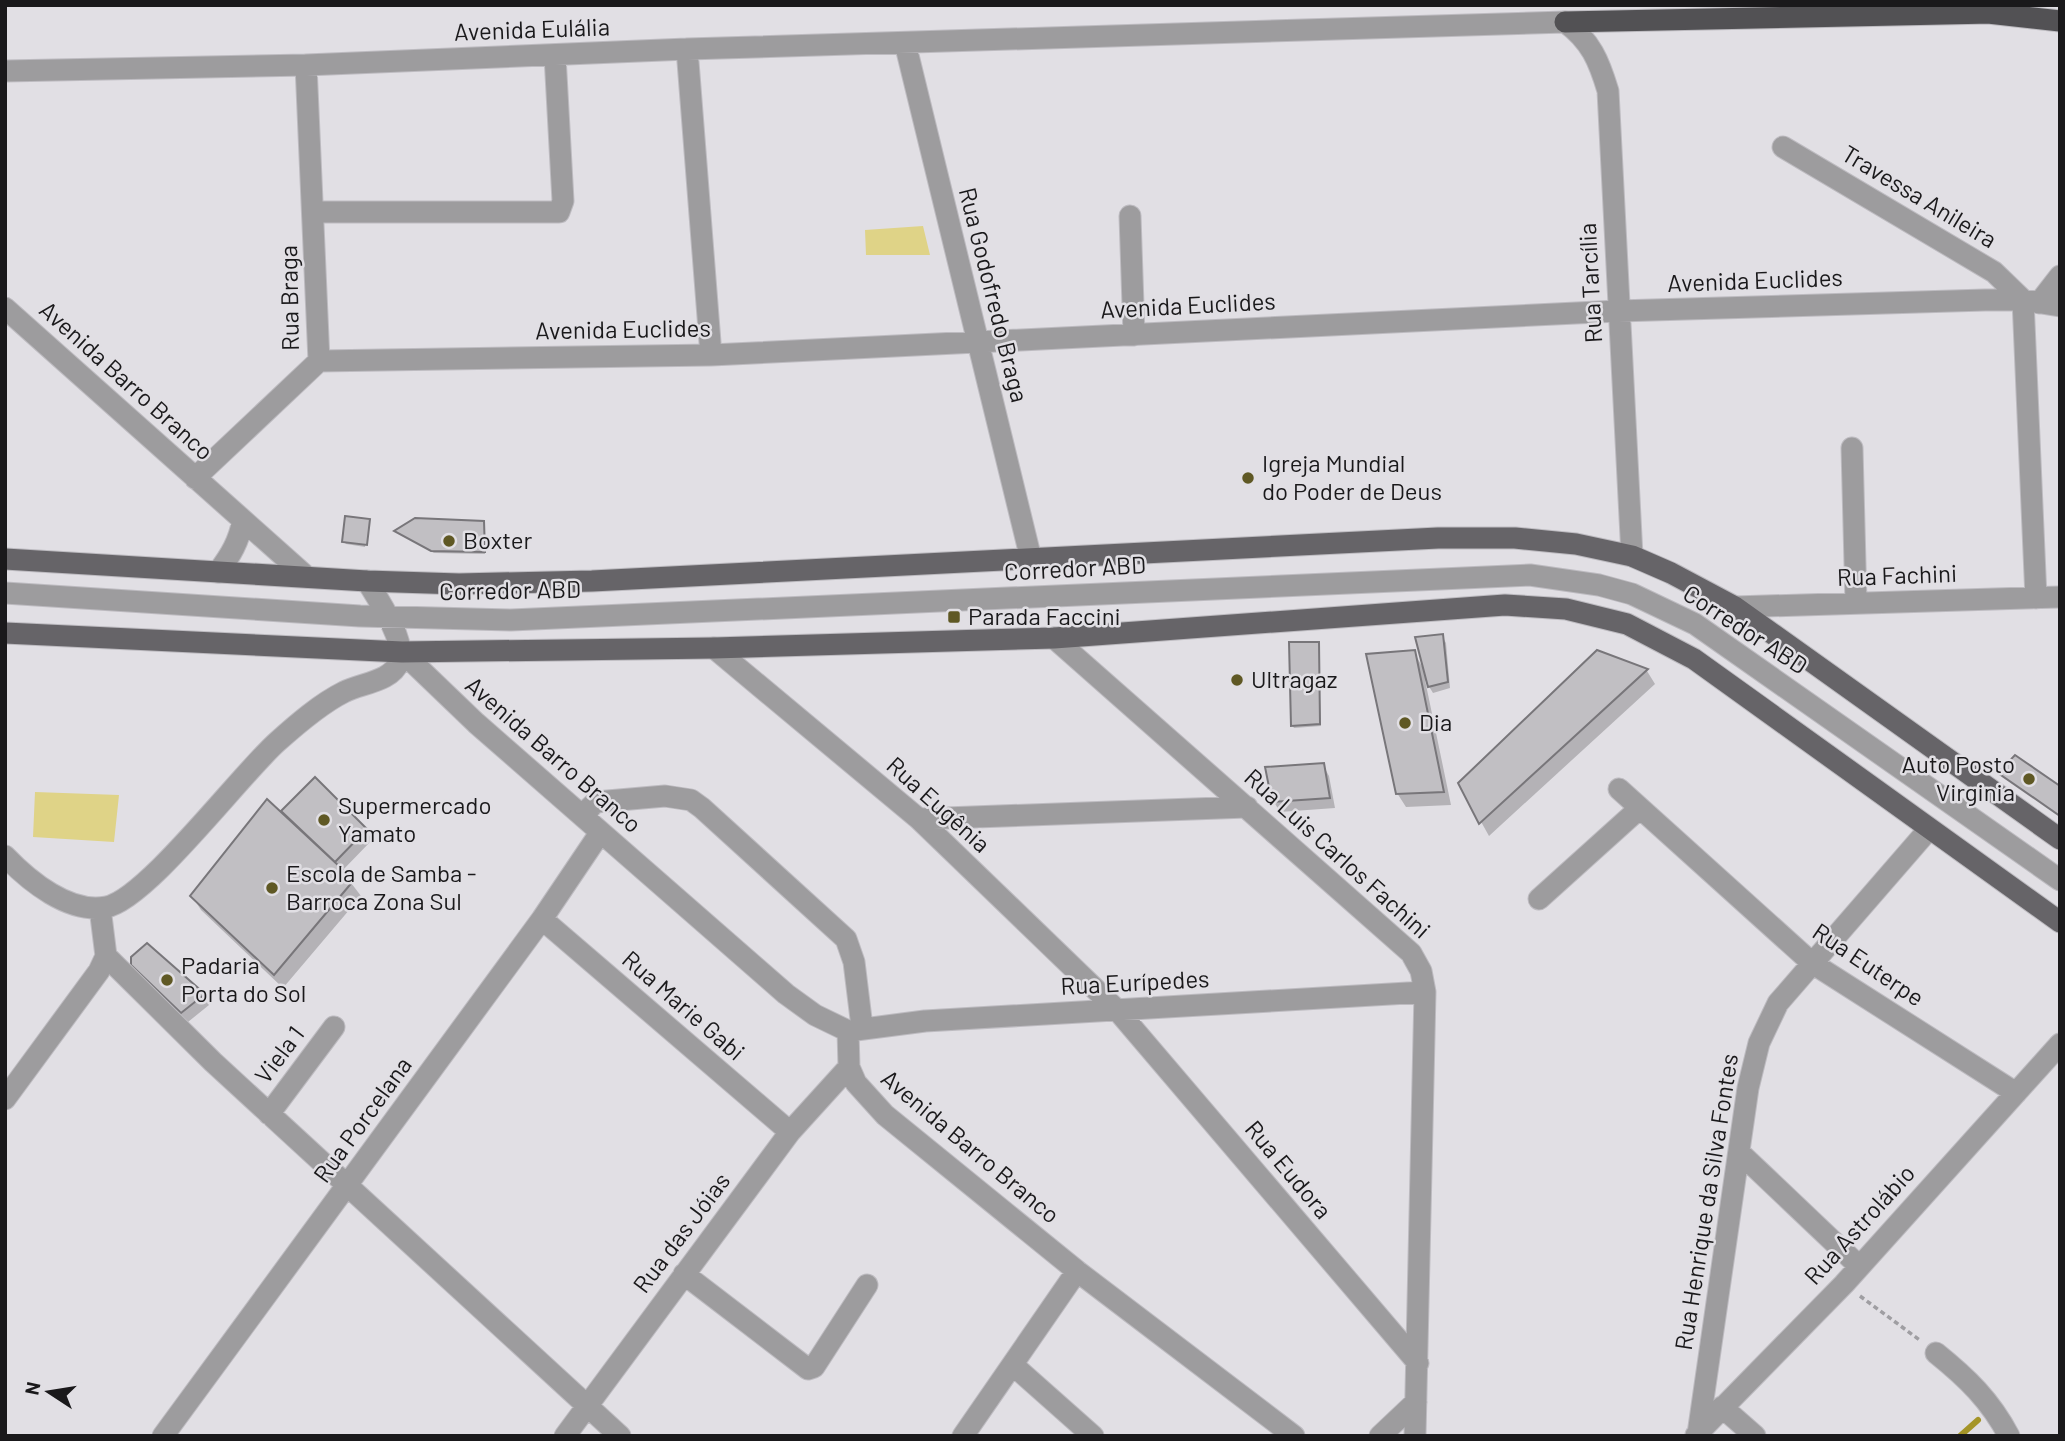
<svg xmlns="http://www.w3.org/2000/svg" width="2065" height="1441" viewBox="0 0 2065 1441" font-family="Barlow,sans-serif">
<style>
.green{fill:#dfd387}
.shadow{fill:#0003}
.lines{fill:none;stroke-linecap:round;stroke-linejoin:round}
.stream{stroke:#a59528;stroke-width:6}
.building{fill:#c1bfc3;stroke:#78767a;stroke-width:2}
.minor-casing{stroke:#bdbbc0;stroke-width:23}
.major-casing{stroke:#bdbbc0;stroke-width:23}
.highway-casing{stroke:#bdbbc0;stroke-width:23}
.path{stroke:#9f9ea2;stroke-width:3.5;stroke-dasharray:5 3.5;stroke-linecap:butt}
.minor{stroke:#9d9c9e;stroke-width:21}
.major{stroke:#666468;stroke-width:21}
.highway{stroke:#525154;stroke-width:21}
.poi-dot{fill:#5f5824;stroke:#e1dfe4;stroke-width:2.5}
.labels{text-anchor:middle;stroke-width:5;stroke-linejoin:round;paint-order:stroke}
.street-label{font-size:24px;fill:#1a191b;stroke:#e1dfe4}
.poi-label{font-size:24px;fill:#1a191b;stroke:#e1dfe4;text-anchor:start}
</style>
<rect width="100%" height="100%" fill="#e1dfe4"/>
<path class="green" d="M923,226L930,255H866L865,230Z
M35,792L119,795L114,842L33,837Z"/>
<path class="shadow" d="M368,521L365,547L346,544L344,542Z
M483,523L485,554L434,553L396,532Z
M1442,636L1446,643L1450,688L1433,693L1425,680L1451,805L1406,807L1397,793L1414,652L1424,670Z
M1318,644L1321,726L1294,728L1292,725Z
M1597,652L1647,671L1655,684L1489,836L1460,784Z
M1323,765L1329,776L1335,808L1280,812L1274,802Z
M315,779L366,830L372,840L342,871L361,896L283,988L201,910L192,896L287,818L283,812Z
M133,965L203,995L209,1005L188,1022L139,976Z"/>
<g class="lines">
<path class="stream" d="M1960,1436L1978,1420"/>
</g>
<path class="building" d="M345,516L370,519L367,545L342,542Z
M415,518L484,521L485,552L431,551L394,531Z
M1443,634L1448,682L1428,687L1415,637Z
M1289,642H1319L1320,724L1291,726Z
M1415,650L1444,792L1396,794L1366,654Z
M1597,650L1648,669L1479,824L1458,783Z
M2015,755L2060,786V816L1998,773Z
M1324,763L1330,798L1272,802L1265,767Z
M315,777L367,829L335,862L281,811Z
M267,799L354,880L274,975L190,896Z
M147,943L205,994L181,1013L131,965V957Z"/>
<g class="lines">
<defs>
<path id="minor" d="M905,43L1031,559
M687,49L711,355
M5,71L306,65L687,49L1565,22C1591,41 1599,61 1608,91L1632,556
M1783,147L1994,272L2023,300L2036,598
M314,212H559L563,201L555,56
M1130,216L1134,335
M2039,303L2060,276
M5,308L307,577
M319,361L711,355L1618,311L1985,300H2023L2060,306
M1852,448L1856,603
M195,478L319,361L306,65
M218,572C231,555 239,541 243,520
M5,593L360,616L511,620L1530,575L1599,585L1632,594L1695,624L2060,880
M1735,607L2060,597
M1054,638L1411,953L1421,971L1425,992L1415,1436
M714,648L919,819L1118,1011L1418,1363
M402,652L476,723L786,994L815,1015L848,1031L849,1067L856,1083L885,1115L1077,1271L1294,1436
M1619,789L1812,963L2016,1093
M582,815L596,802L665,796L691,800L702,808L846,939L854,962L862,1027
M919,819L1247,807
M5,856C29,881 69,914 106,907C146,900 240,775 277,742C297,724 320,704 344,692C361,683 391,682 399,662C407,642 378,599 367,581
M1539,899L1640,808
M542,919L790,1132
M106,956L213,1062L620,1436
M848,1031L925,1021L1425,992
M5,1099L99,971L106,956L100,908
M269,1114L334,1027
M1740,1153L1859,1266
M684,1274L808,1369L814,1367L867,1285
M1936,1353C1967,1378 1990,1400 2009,1436
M1013,1365L1093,1436
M1722,1407L1755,1436
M1698,1434L1748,1088L1759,1043L1778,1003L1929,829
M1696,1435L1844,1284L2060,1044
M163,1436L542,919L600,833
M565,1436L790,1132L849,1067
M963,1436L1077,1271
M1380,1436L1416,1402"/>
<path id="major" d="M5,559L367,581L459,584L592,581L1438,538H1515L1576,544L1632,556L1671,573L1735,607L2060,839
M5,633L402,652L714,648L1054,638L1505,605L1566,609L1627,624L1694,659L2060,922"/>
<path id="highway" d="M1979,12L2060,21
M1565,22L1991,13"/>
</defs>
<use href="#minor" class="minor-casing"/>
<use href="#major" class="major-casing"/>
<use href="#highway" class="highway-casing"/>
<path class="path" d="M1860,1296L1921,1341"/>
<use href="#minor" class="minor"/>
<use href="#major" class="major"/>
<use href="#highway" class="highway"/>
</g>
<g class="poi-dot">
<circle cx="1248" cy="478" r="7"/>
<circle cx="449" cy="541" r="7"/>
<rect x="947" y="610" width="14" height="14" rx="3.5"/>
<circle cx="1237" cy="680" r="7"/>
<circle cx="1405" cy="723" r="7"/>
<circle cx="2029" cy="779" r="7"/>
<circle cx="324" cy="820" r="7"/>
<circle cx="272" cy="888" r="7"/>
<circle cx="167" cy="980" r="7"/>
</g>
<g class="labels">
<g class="street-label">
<text transform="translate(532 30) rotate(-2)" y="8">Avenida Eulália</text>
<text transform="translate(1919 197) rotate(31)" y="8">Travessa Anileira</text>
<text transform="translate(1755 281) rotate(-2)" y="8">Avenida Euclides</text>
<text transform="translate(1591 283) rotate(-93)" y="8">Rua Tarcília</text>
<text transform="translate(993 295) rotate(76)" y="8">Rua Godofredo Braga</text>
<text transform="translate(290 298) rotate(-91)" y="8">Rua Braga</text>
<text transform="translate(1188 306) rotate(-3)" y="8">Avenida Euclides</text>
<text transform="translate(623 330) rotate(-1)" y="8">Avenida Euclides</text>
<text transform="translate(126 381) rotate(42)" y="8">Avenida Barro Branco</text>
<text transform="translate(1075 569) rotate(-3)" y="8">Corredor ABD</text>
<text transform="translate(1897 576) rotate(-2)" y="8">Rua Fachini</text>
<text transform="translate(510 591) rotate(-1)" y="8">Corredor ABD</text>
<text transform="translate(1745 630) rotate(33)" y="8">Corredor ABD</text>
<text transform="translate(553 755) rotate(41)" y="8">Avenida Barro Branco</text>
<text transform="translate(938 805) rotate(42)" y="8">Rua Eugênia</text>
<text transform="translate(1337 854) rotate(42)" y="8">Rua Luis Carlos Fachini</text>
<text transform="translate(1868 965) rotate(34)" y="8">Rua Euterpe</text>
<text transform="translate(1135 983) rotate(-3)" y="8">Rua Eurípedes</text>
<text transform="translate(683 1006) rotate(41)" y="8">Rua Marie Gabi</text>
<text transform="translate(280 1055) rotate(-53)" y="8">Viela 1</text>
<text transform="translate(363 1120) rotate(-54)" y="8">Rua Porcelana</text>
<text transform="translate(970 1147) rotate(40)" y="8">Avenida Barro Branco</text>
<text transform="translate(1288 1170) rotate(50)" y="8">Rua Eudora</text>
<text transform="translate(1707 1202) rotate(-81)" y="8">Rua Henrique da Silva Fontes</text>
<text transform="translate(1860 1225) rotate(-48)" y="8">Rua Astrolábio</text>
<text transform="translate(682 1233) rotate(-53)" y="8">Rua das Jóias</text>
</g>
<g class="poi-label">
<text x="1262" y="472">Igreja Mundial<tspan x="1262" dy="28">do Poder de Deus</tspan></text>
<text x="463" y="549">Boxter</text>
<text x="968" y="625">Parada Faccini</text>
<text x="1251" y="688">Ultragaz</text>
<text x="1419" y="731">Dia</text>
<text x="2015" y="773" text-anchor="end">Auto Posto<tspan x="2015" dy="28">Virginia</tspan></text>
<text x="338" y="814">Supermercado<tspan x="338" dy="28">Yamato</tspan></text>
<text x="286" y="882">Escola de Samba -<tspan x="286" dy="28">Barroca Zona Sul</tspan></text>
<text x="181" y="974">Padaria<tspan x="181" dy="28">Porta do Sol</tspan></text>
</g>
</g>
<rect width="2065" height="1441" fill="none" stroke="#1a191b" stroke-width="14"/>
<g transform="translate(49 1392) rotate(282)" stroke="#e1dfe4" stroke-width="5" paint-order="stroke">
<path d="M0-5L12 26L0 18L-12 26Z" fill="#1a191b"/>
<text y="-10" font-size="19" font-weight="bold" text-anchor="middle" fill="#1a191b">N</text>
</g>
</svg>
